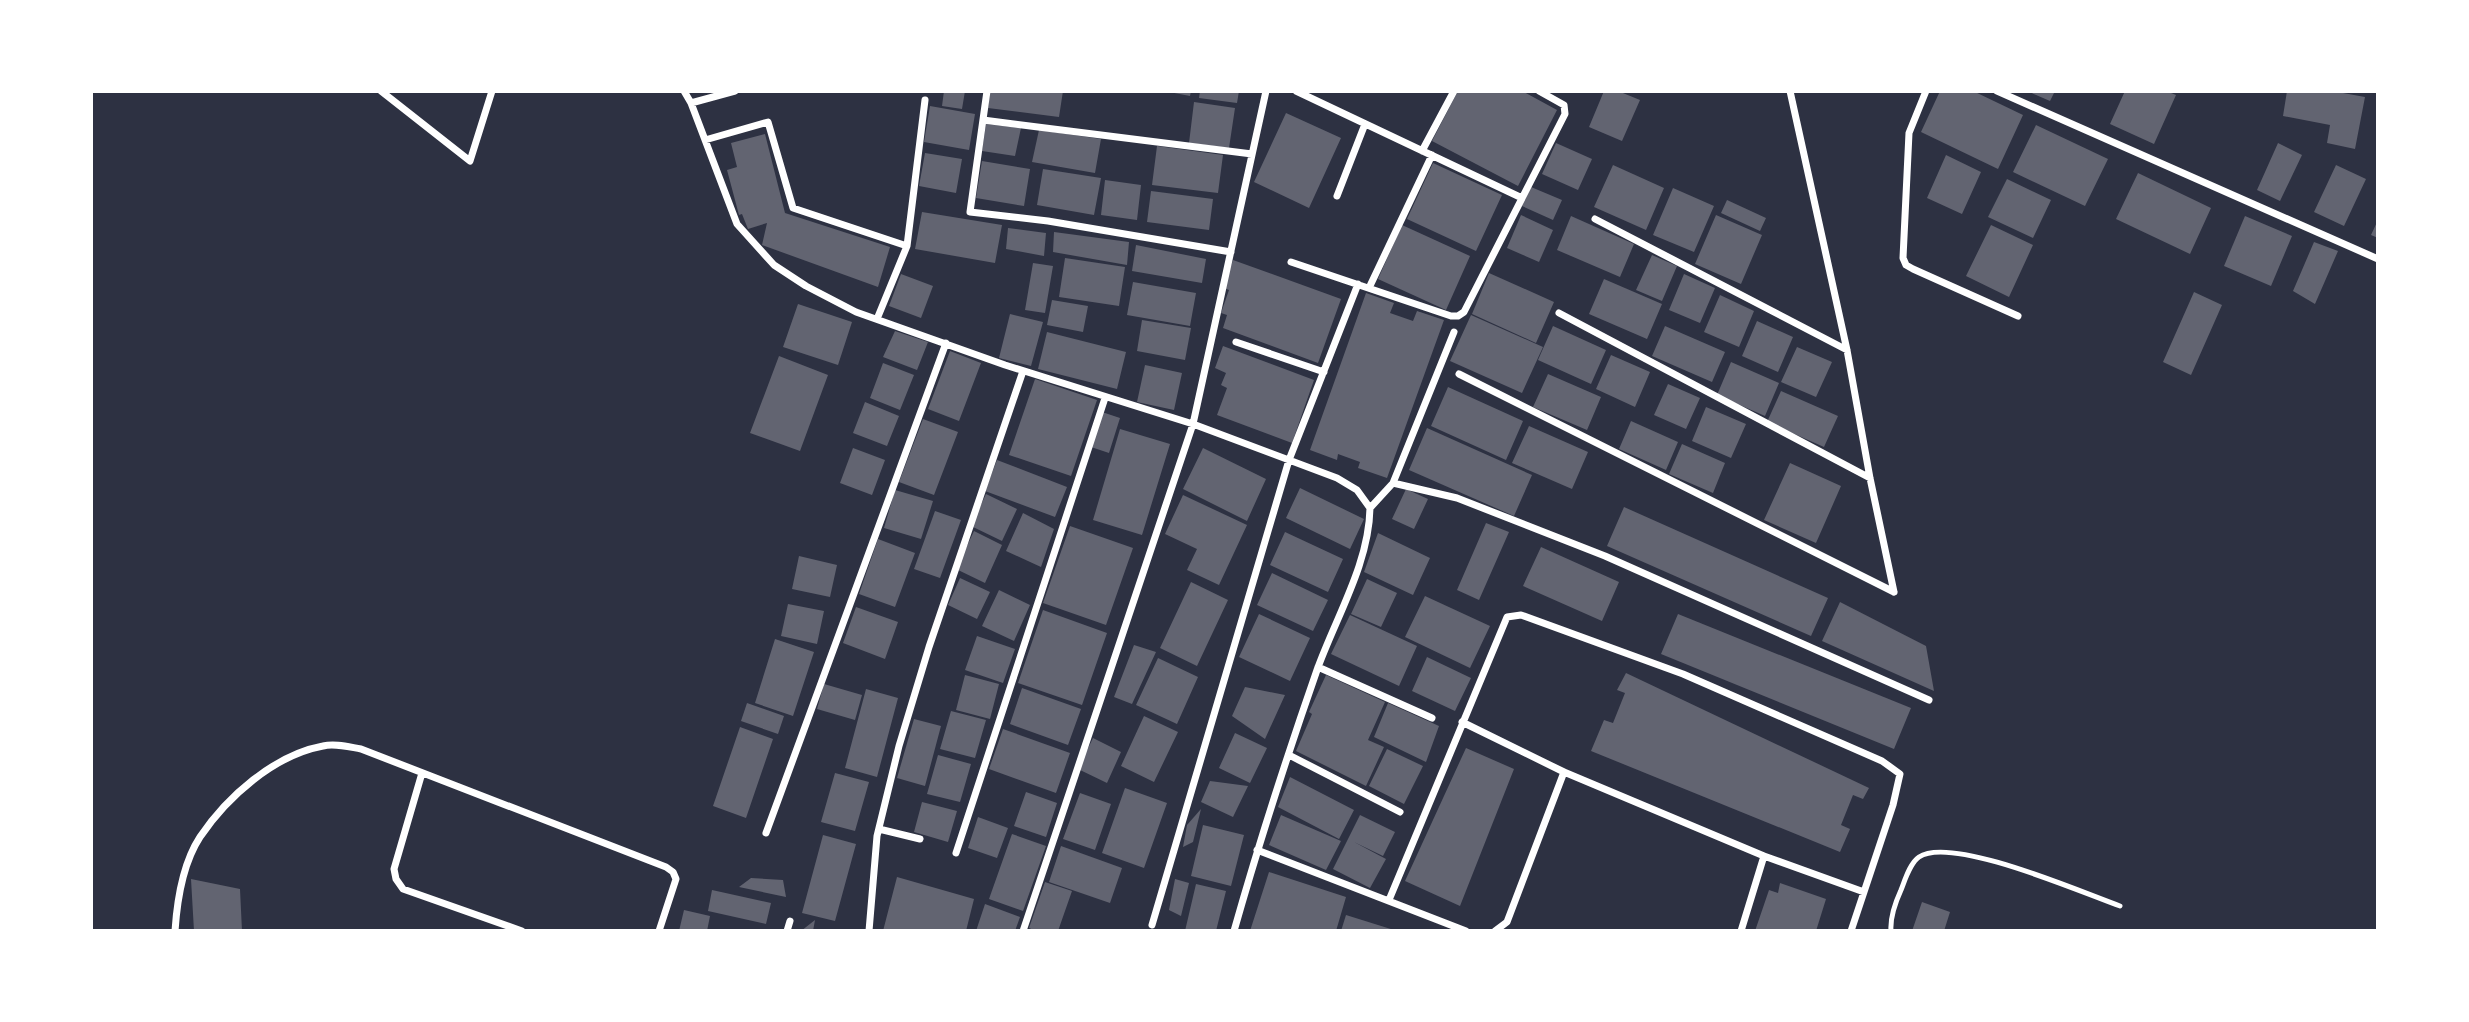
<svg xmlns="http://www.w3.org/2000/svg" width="2469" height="1022" viewBox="0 0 2469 1022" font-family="'Fira Sans Condensed',sans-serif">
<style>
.building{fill:#626471}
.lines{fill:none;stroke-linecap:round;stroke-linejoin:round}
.service{stroke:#fff;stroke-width:5}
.minor{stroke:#fff;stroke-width:7}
</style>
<rect width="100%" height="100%" fill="#2d3142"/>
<path class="building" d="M944,91H965L962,109L942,106Z
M990,91H1063L1059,117L988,108Z
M1164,91H1191L1190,96Z
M1200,91H1239L1237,103L1199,98Z
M1458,91H1522L1557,110L1518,186L1432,141Z
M1604,91H1618L1640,100L1622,141L1589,127Z
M1940,91H1973L2023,115L1998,169L1921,132Z
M2027,91H2055L2050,101Z
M2125,91H2166L2176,95L2154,144L2110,124Z
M2287,91H2332L2365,97L2355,149L2327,143L2330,125L2283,116Z
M1194,102L1235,108L1229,148L1189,143Z
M930,106L975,114L969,150L924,142Z
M1286,113L1341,138L1309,208L1254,182Z
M986,124L1021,128L1015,156L982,151Z
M2036,125L2108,159L2085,206L2013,172Z
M1039,130L1101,139L1095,173L1032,162Z
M765,134L785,213L890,247L878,287L762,245L767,223L748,229L742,214L739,215L727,170L737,167L731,143Z
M1556,143L1592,159L1578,190L1542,174Z
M2278,143L2302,155L2280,201L2257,190Z
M1157,146L1223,155L1218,193L1152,185Z
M925,153L962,159L956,193L919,186Z
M1946,155L1981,172L1962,214L1927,198Z
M982,161L1030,169L1024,206L976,198Z
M1433,163L1502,195L1476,251L1407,219Z
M1613,165L1664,188L1646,230L1594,207Z
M2336,165L2366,179L2344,226L2314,212Z
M1043,169L1101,178L1094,215L1037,205Z
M2138,173L2211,208L2190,254L2116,219Z
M2007,179L2051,200L2033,238L1988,217Z
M1105,180L1141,185L1137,220L1101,215Z
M1531,187L1562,200L1553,220L1522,206Z
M1673,188L1714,206L1694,252L1653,235Z
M1151,191L1213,199L1209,230L1147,222Z
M1727,200L1766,218L1760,231L1721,213Z
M922,212L1002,225L995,263L915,249Z
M1521,215L1553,230L1539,262L1507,248Z
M1716,215L1762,235L1741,284L1695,264Z
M1571,216L1634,244L1620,277L1557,250Z
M2245,216L2292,236L2271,286L2224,266Z
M2378,220V238L2371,235Z
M1402,225L1470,256L1446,310L1378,279Z
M1991,225L2033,245L2009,297L1966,276Z
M1008,228L1046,233L1044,256L1006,249Z
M1054,232L1129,242L1127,265L1053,252Z
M2314,242L2338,251L2315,304L2293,291Z
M1136,245L1206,259L1202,283L1132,271Z
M1652,255L1677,266L1662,301L1636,290Z
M1065,258L1125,267L1119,306L1059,297Z
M1233,260L1341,299L1318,363L1223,328L1227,315L1221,313L1229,290L1224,288Z
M1033,263L1053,266L1045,313L1025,310Z
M1489,273L1554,302L1536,343L1472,314Z
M901,274L933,286L921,318L889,306Z
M1684,274L1715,288L1700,323L1669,310Z
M1604,279L1662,304L1647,339L1589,314Z
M1133,282L1196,293L1190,326L1127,315Z
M2194,292L2222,305L2191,375L2163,362Z
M1366,293L1394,303L1390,313L1413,321L1417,311L1444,320L1387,478L1358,468L1360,462L1338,454L1337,460L1310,450Z
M1720,295L1754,311L1739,347L1704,332Z
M1052,300L1088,306L1083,332L1047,325Z
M798,304L852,322L838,365L783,347Z
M1010,314L1043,322L1031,366L999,358Z
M1471,315L1543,347L1522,393L1450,361Z
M1142,320L1191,328L1185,360L1137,351Z
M1757,321L1793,337L1778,372L1742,356Z
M1553,326L1606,350L1591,384L1538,360Z
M1665,326L1725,352L1712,382L1652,356Z
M895,331L928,342L917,370L883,357Z
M1047,332L1126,352L1117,389L1038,369Z
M1223,346L1314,380L1292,443L1217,415L1227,388L1221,385L1226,373L1215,368Z
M1797,347L1832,362L1816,397L1781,382Z
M950,351L981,363L959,421L928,409Z
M1611,355L1650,372L1635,407L1596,389Z
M779,356L828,375L800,451L750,433Z
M1731,362L1779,383L1765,416L1717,395Z
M883,363L914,375L900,410L870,398Z
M1145,365L1182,373L1174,410L1137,402Z
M1548,374L1601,397L1587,430L1533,407Z
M1035,379L1097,400L1071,476L1009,455Z
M1668,384L1700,398L1686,429L1654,415Z
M1448,387L1523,421L1506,460L1431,426Z
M1781,391L1838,416L1824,447L1767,422Z
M865,402L899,416L887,446L853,433Z
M1706,407L1746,424L1731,458L1692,441Z
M1102,412L1120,418L1109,453L1091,447Z
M923,419L958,432L934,495L899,482Z
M1631,421L1678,442L1666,470L1619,449Z
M1529,426L1588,452L1572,489L1512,463Z
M1427,428L1532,475L1514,516L1409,470Z
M1120,429L1170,444L1142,535L1093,520Z
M1682,444L1725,463L1713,493L1669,474Z
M853,448L885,460L872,495L840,483Z
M1203,448L1266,479L1247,521L1183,489Z
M997,460L1067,487L1055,517L985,491Z
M1790,463L1841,486L1816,543L1764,520Z
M1300,488L1364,519L1350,549L1286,518Z
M1406,489L1428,499L1414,529L1392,519Z
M895,490L933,501L921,539L884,528Z
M986,494L1017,509L1002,541L971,526Z
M1183,495L1247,525L1219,585L1187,570L1197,549L1165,534Z
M1624,507L1828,598L1811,636L1607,546Z
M935,511L961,520L940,578L914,569Z
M1023,513L1054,529L1041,567L1006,551Z
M1486,523L1509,532L1479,600L1457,590Z
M1070,526L1133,548L1106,625L1043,603Z
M974,531L1002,545L985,583L956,569Z
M1285,532L1343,559L1328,592L1270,565Z
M1378,533L1430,558L1413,595L1364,572Z
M878,539L915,553L895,607L859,594Z
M1541,547L1619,582L1602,621L1523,586Z
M799,556L837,565L830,597L792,589Z
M1272,573L1328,600L1313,631L1257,605Z
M960,578L990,592L977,619L948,605Z
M1367,579L1397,593L1381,627L1351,614Z
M1191,582L1228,600L1197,666L1160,648Z
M999,590L1030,605L1014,641L982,626Z
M1425,596L1490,626L1470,668L1405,637Z
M1840,602L1926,646L1934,691L1822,641Z
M788,604L824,611L817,644L781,636Z
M856,607L898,622L885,659L843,643Z
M1043,610L1107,633L1082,705L1018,683Z
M1259,614L1310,638L1290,681L1239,657Z
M1678,614L1911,708L1894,749L1661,654Z
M1350,615L1417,646L1399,686L1331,654Z
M977,636L1015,649L1003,683L965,670Z
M775,639L814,652L793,716L755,703Z
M1134,645L1156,652L1132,704L1114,697Z
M1427,657L1471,678L1455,711L1412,691Z
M1158,658L1198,677L1177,724L1136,705Z
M1626,673L1869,788L1863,799L1853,795L1841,825L1850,829L1840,852L1591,751L1604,720L1613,723L1625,693L1617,690Z
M965,675L999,684L990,719L956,710Z
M1326,675L1385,702L1368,740L1384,747L1366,786L1296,751L1312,714L1309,712Z
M824,684L862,695L855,720L817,709Z
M1245,687L1285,695L1265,739L1232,716Z
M1022,688L1081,709L1068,745L1010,724Z
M866,689L898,698L877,777L845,768Z
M747,703L784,716L778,734L741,721Z
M1388,703L1439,726L1426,762L1374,737Z
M951,711L986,720L975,758L940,749Z
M1144,716L1178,732L1154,782L1121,766Z
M914,719L941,726L925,786L897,778Z
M740,727L773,739L746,818L713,806Z
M1003,729L1070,753L1056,793L989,769Z
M1235,733L1267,748L1250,783L1219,768Z
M1093,738L1121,752L1107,783L1078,769Z
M1466,748L1514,769L1460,906L1405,881Z
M1387,749L1423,766L1404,804L1369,786Z
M938,755L971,764L960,802L927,794Z
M835,773L869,782L855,831L821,822Z
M1290,777L1354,810L1339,839L1278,807Z
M1210,781L1248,786L1233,817L1201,802Z
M1125,788L1167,803L1144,868L1102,853Z
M1026,792L1057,803L1046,837L1014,826Z
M1080,793L1111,804L1095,850L1063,839Z
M922,802L957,811L948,842L914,832Z
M1201,809L1193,842L1183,847L1187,825Z
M1281,815L1341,841L1326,870L1269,845Z
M1360,815L1395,832L1383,856L1354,842L1386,859L1370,888L1333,869Z
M978,817L1008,828L997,858L968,848Z
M1203,825L1244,835L1231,886L1191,876Z
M1012,834L1046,846L1023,911L989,899Z
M823,835L856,844L835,921L802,913Z
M1061,846L1122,868L1110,903L1049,882Z
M1269,872L1346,897L1336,931H1250Z
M897,877L974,899L966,931H883Z
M751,878L783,880L786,897L739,887Z
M191,879L240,889L242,931H194Z
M1175,879L1189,883L1181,916L1169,910Z
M1045,882L1072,891L1058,931H1036L1029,928Z
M1780,883L1826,899L1816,931H1755L1769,890L1778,893Z
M1196,884L1226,891L1216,931H1185Z
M712,890L771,903L766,924L708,911Z
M1922,902L1950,912L1944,931H1912Z
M985,904L1020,917L1015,931H976Z
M684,910L710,916L707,931H679Z
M1346,915L1394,930V931H1341Z
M815,920L813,931H801Z"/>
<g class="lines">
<path class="service" d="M1891,931C1890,918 1896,901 1901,890C1905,880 1910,863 1919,857C1951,835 2083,893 2120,906"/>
<path class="minor" d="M381,91L470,161L492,91
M684,91L691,103L737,224L774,265L806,286L856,312L1005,365L1193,424L1337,478L1357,490L1370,508C1369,564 1336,617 1317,670C1287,756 1259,843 1234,931
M987,91L970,212L1048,221L1231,252
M1296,91L1522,198
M1790,91L1847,350L1870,478L1894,592
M1926,91L1909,133L1903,258L1906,265L1913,269L2018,316
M1997,91L2378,259
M691,103L735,91
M983,120L1252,154
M705,140L768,122L793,208L907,246
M1422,151L1454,91
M1337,196L1365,124
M1595,219L1847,350
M1291,262L1451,316H1458L1464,312L1565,114L1564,105L1539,91
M1369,288L1432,155
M1559,313L1870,478
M877,319L907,246L925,100
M1236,342L1324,372
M1459,374L1894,592
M1393,483L1454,332
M1370,508L1393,483L1457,498L1605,556L1929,700
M1318,667L1432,718
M1462,722L1564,772
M1289,755L1400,812
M422,773L394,869L396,879L403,889L522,931
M879,829L920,839
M766,833L946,343
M1257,850L1466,931
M956,853L1105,398
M1764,856L1864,892
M1389,900L1507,617L1521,615L1683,674L1882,761L1900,774L1893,805L1851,931
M1152,925L1289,460L1358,284
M175,931C177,901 183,863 200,837C227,797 274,755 323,746C335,743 349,747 361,749L666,867L673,872L676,879L659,931
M787,931L790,921
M869,931L877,836L899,746L929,647L1023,371
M1023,931L1193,424L1266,91
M1495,931L1507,922L1564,772L1764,856L1741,931"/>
</g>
<rect width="2469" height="1022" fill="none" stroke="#ffffff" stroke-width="186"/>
</svg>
